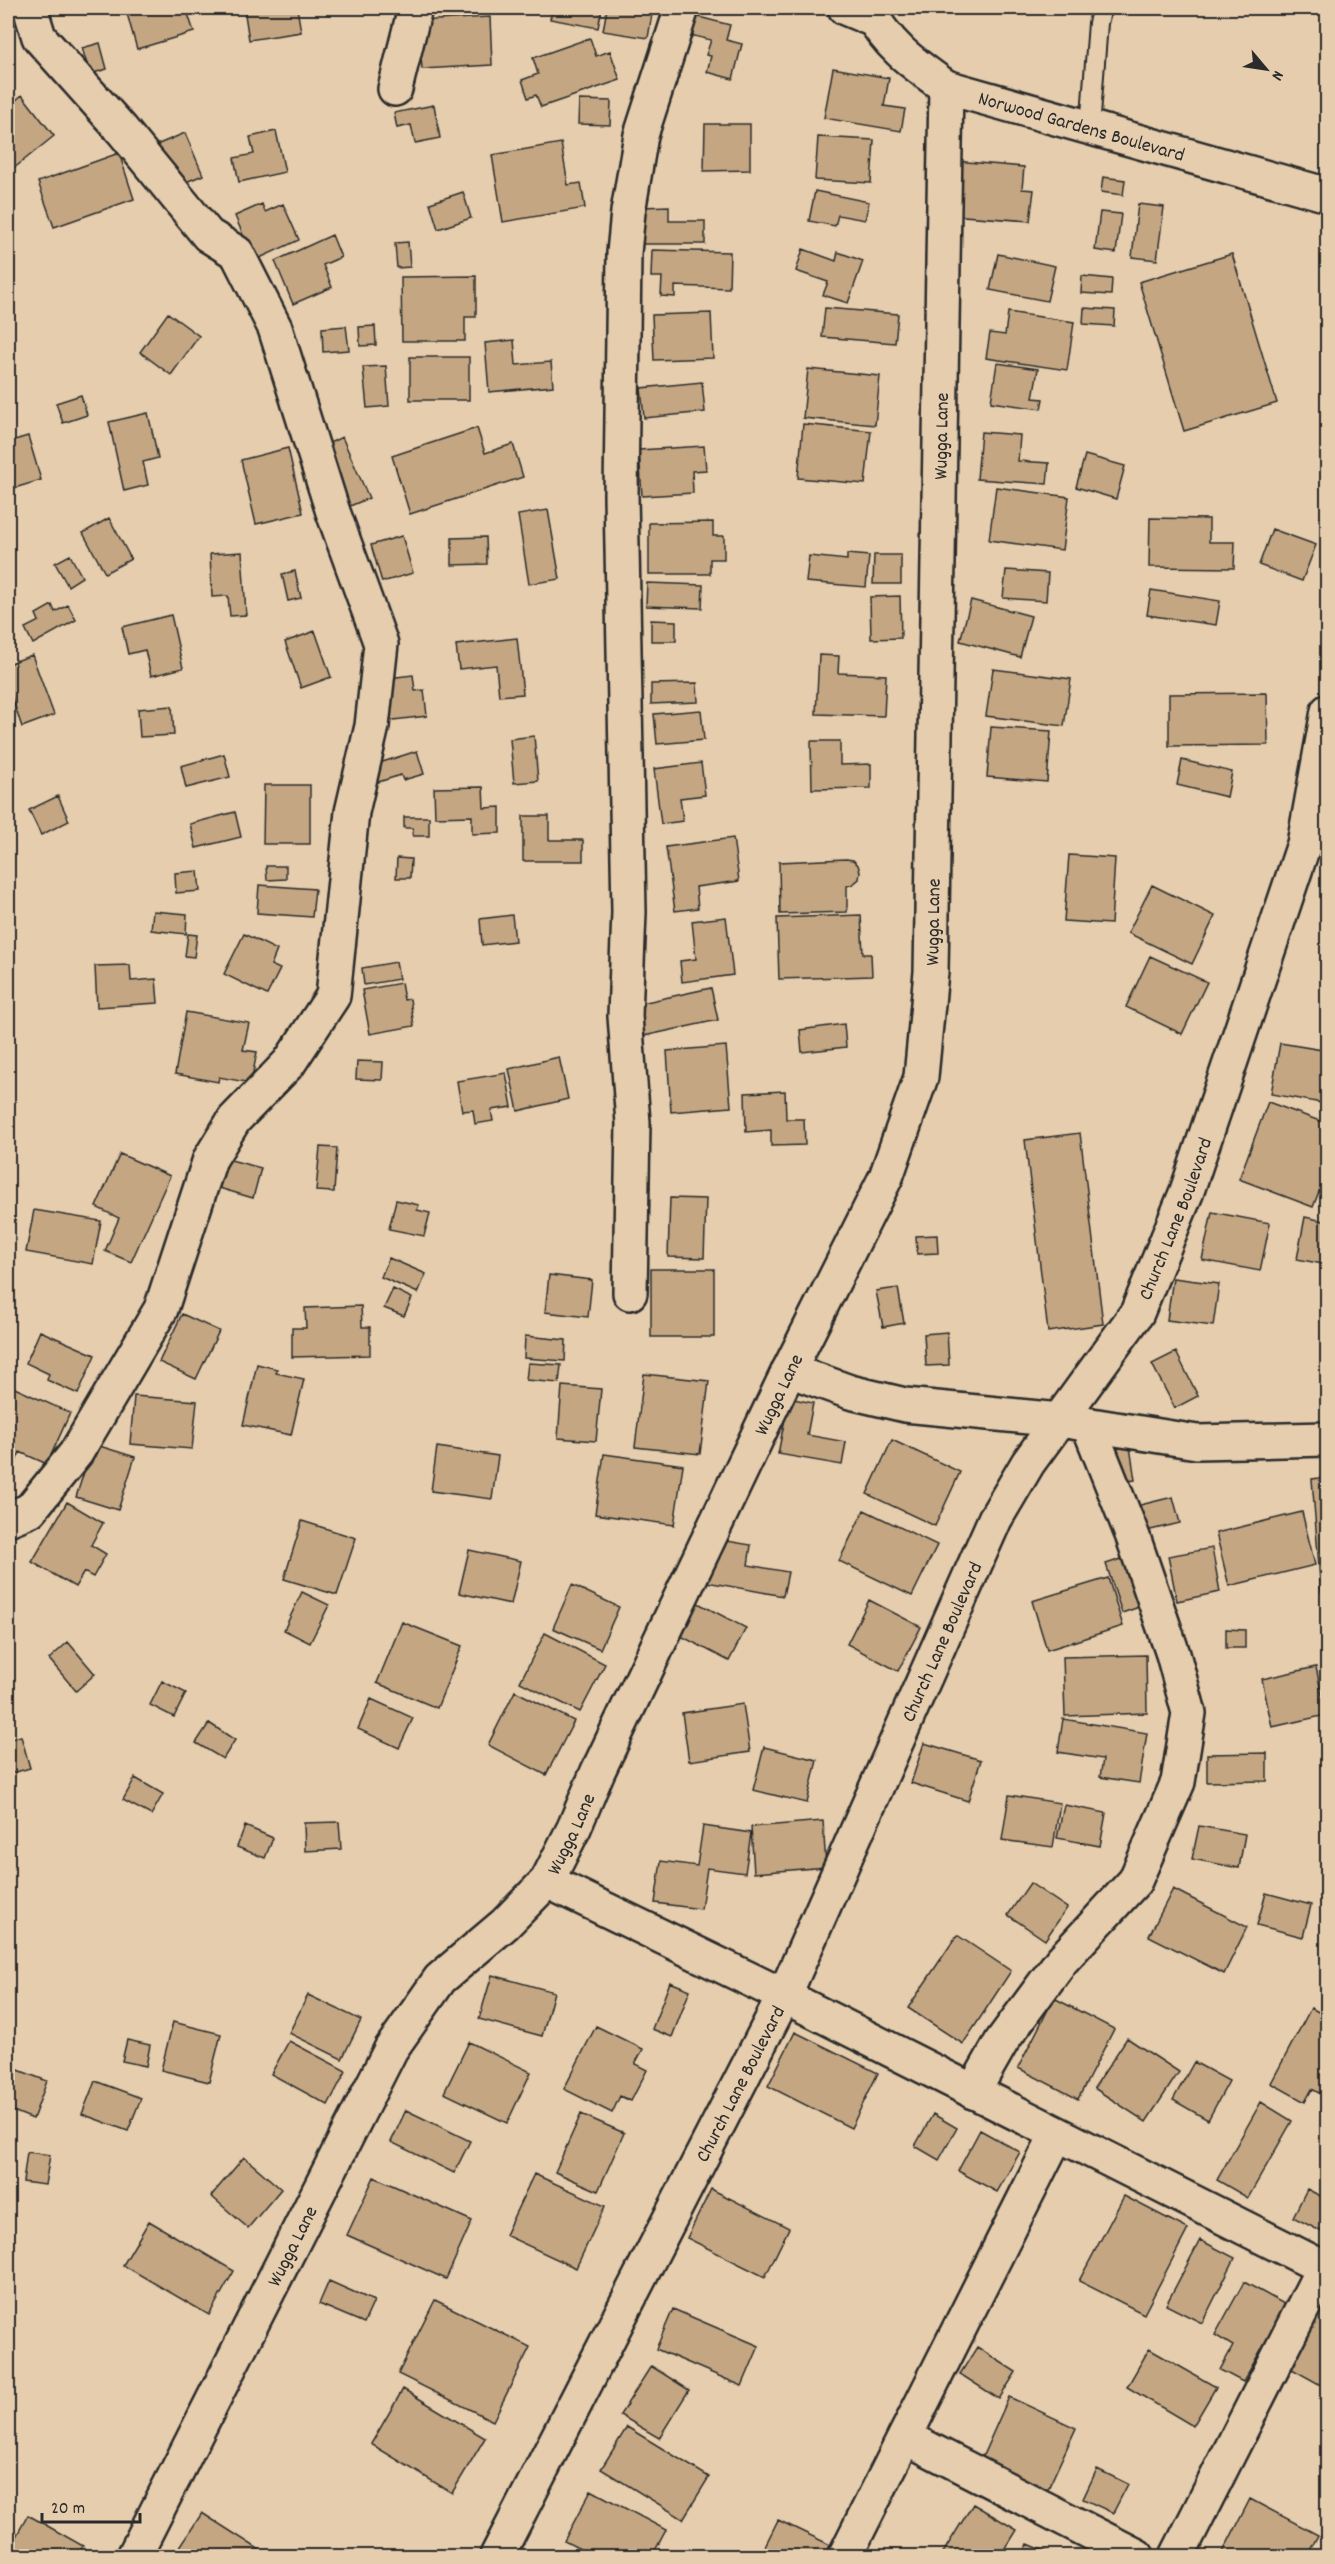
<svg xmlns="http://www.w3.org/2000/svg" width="1335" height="2564" viewBox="0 0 1335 2564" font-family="Dekko,sans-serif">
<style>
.building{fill:#c4a782;stroke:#2b2b2b;stroke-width:1.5}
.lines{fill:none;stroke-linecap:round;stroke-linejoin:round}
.lane-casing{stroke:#2b2b2b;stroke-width:22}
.street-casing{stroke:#2b2b2b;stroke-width:38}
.secondary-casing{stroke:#2b2b2b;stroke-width:38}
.lane{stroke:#e5cdad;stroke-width:18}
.street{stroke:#e5cdad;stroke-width:33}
.secondary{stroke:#e5cdad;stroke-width:33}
.labels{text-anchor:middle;stroke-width:6;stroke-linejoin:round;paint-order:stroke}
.street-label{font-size:20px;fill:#2b2b2b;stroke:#e5cdad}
</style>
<rect width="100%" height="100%" fill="#e5cdad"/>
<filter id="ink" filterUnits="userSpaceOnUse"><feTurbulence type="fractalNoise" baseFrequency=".0167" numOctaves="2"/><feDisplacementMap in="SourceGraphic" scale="12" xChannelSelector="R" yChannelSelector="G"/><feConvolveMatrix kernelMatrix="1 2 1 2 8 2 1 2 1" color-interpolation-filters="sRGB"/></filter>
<g filter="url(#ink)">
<path class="building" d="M134,8H186L194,32L137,49L126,10Z
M244,8H297L301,32L249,40Z
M553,8H602L598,28L550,19Z
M607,8H653L648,38L603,31Z
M691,15L730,25L726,40L742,44L733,79L707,72L711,56L706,55L711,40L686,34Z
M490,17L492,65L422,69L418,21Z
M590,38L596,56L610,51L620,80L541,107L536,95L528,98L522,80L538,74L533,58Z
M100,43L107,69L90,74L82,48Z
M833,68L889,78L884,106L905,109L901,131L824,118Z
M22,95L54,136L8,173V107Z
M579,100L611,101L610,125L578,124Z
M434,105L440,138L415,143L411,125L397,128L394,113Z
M705,124H750V170L704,171Z
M276,131L285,172L239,182L234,158L254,154L250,137Z
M185,133L203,175L171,188L154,146Z
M818,137L874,140L871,183L815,180Z
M561,143L568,185L581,183L585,208L503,222L492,155Z
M119,153L134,199L54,227L38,182Z
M955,161L1024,167L1022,189L1034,190L1030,221L950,215Z
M1103,177L1125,180L1123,195L1101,192Z
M815,191L869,202L865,220L838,215L835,226L809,221Z
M463,192L471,218L438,229L430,203Z
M262,204L265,212L283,204L299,240L251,262L239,237L243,235L235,216Z
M1138,204L1164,207L1157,260L1132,257Z
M669,206V221H705V244H641L642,207Z
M1100,212L1121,214L1116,253L1095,250Z
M332,235L341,257L323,265L332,287L293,304L275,261Z
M408,242L410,267L397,268L395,243Z
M803,249L836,261L838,252L863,261L848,303L823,295L828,282L796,271Z
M652,250L730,252L729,288L675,286V297L661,296L662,277H651Z
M998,254L1055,266L1047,301L990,290Z
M1232,254L1277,403L1184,431L1139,282Z
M476,276V317H465V341H402L401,277Z
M1082,276L1112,279L1111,295L1081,293Z
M825,308L898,314L895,343L822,337Z
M1084,308L1115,310L1114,326L1083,324Z
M1008,312L1074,322L1067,370L986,358L990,333L1005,335Z
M168,313L199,336L171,375L140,352Z
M711,313L713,358L654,360L652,315Z
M346,326L349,350L323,352L322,328Z
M375,326L376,345L360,346L359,327Z
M514,340L516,365L551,362L553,386L489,392L485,343Z
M410,357H469V400H410Z
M997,363L1038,369L1033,398L1043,399L1041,409L991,402Z
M386,366L389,406L367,408L363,367Z
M808,369L880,376L875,425L803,418Z
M702,382L705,412L644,418L641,388Z
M81,395L87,415L63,423L56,403Z
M148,413L158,458L143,462L148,485L124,491L109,422Z
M803,424L871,431L865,484L798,478Z
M477,428L485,453L513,444L523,477L410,514L392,456Z
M981,432L1020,435L1018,461L1049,463L1047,484L977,479Z
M28,436L41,480L8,490V442Z
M342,437L369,498L350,506L323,446Z
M704,446L706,470L692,471L693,493L642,496L639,450Z
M288,448L303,513L256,524L241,460Z
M1085,455L1125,466L1116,499L1076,487Z
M996,487L1069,497L1062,550L989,540Z
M548,510L560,579L529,584L518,515Z
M109,518L131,559L105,573L83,533Z
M1150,518L1209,519V542H1235L1234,568L1149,567Z
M713,522V536H724V559H710V574H649V523Z
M1272,529L1316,545L1302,581L1259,565Z
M402,536L413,573L382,582L371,545Z
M486,537L487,564L452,565V538Z
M242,552L246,615L230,616L228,596L212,597L210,554Z
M847,554L869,556L866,587L806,582L809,556L847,560Z
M70,555L82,577L68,586L55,563Z
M874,555H901V584H873Z
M1006,570L1048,573L1046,601L1003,598Z
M295,571L301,598L288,601L282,574Z
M647,583L703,585L702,608L646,606Z
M1151,590L1220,601L1216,625L1147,615Z
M900,596L901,638L871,639L870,597Z
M971,600L1031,616L1020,657L960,641Z
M52,605L55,612L68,605L76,620L33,644L25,628L39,621L36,614Z
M171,615L183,668L151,676L145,650L128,654L122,627Z
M651,620L676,621V641H651Z
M315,631L331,677L301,688L285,642Z
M517,638L523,694L499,696L496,665L459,669L456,645Z
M32,655L54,715L22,727L8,686V664Z
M819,655L839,656L838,673L886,675L884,716L816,714Z
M993,669L1071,679L1064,726L986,716Z
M413,675L415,691L424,690L427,716L385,721L380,679Z
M697,683L698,702L651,704V684Z
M1267,693L1268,745L1169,746V694Z
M172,706L174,735L140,737L138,709Z
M701,710L704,740L657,744L654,714Z
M991,727L1051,731L1047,782L987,777Z
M534,736L538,781L514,783L510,739Z
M811,741H840V765L871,764V788L812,789Z
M417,751L424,774L403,780L401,775L375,783L370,766Z
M224,754L230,777L186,788L181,766Z
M1182,760L1232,772L1227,797L1177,785Z
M701,763L705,795L680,798L683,821L661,824L654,769Z
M264,785H310V844H263Z
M483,787L484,808L500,807V833L472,834V816L435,817L434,788Z
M58,796L69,821L41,835L29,810Z
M235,812L241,837L196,848L190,824Z
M523,816H549V840H583V861H523Z
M404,817H429V836H413V828H404Z
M733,838L739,881L696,887L698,908L675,911L666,847Z
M1069,855L1115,858L1111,924L1064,921Z
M397,858L411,859L410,878H396Z
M846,859L853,860L858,865L860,872L859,879L853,884L847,886V912L780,914L779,862Z
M266,866H286V879L267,880Z
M198,871L200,891L176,893L175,873Z
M259,885L315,889L312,917L257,913Z
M1152,885L1215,916L1192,964L1128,933Z
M153,911L187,914L186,934L151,930Z
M512,915L515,941L482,945L480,919Z
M861,915L863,954H871L872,976L779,979L777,918Z
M726,917L733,975L682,982L680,961L696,959L692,921Z
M188,934L197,935L194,957L185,956Z
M244,934L277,950L271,965L280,969L267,995L224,974Z
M1150,956L1207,982L1182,1034L1126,1007Z
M396,962L399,979L364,985L362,968Z
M130,965L131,981L156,979L158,1003L97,1007L95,966Z
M401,983L404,1000L410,999L414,1026L370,1034L362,990Z
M711,988L718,1020L639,1037L632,1005Z
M186,1012L249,1023L243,1050L257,1052L251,1083L219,1077L218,1082L175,1074Z
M844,1024L846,1047L802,1052L800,1030Z
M1280,1043L1328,1051V1104L1271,1094Z
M726,1046L731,1107L671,1112L667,1051Z
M559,1057L568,1099L518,1111L509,1069Z
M357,1061L383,1062L382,1080L356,1079Z
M506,1073L512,1107L491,1110L493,1121L475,1124L473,1110L462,1111L457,1081Z
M785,1091L786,1119H804L805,1145L771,1146V1130L746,1132L745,1093Z
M1268,1102L1328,1124V1168L1313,1207L1239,1179Z
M1080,1133L1103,1324L1048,1332L1025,1140Z
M320,1147L337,1148L334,1192L316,1191Z
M120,1154L170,1176L131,1262L105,1251L119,1218L96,1207Z
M227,1159L261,1168L253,1198L219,1188Z
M670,1198L706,1199L704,1258L668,1257Z
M396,1200L419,1205L417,1210L430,1213L424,1236L389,1229Z
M34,1210L101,1221L93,1264L26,1252Z
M1212,1212L1270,1223L1260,1271L1202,1260Z
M1305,1217L1328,1222V1265L1297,1259Z
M937,1235L938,1253L917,1254L916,1236Z
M389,1258L426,1274L418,1293L381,1277Z
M651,1269H714V1337H651Z
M549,1275L592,1280L588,1317L545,1312Z
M1173,1278L1219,1284L1213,1326L1167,1320Z
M898,1288L904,1323L883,1327L876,1291Z
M393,1289L412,1298L404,1316L384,1308Z
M361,1306L362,1327H370V1355L292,1357V1328H306L305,1308Z
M182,1314L219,1331L196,1379L159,1362Z
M40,1331L95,1355L78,1394L47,1380L49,1374L26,1363Z
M947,1332L949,1365L926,1366L924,1334Z
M525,1336L566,1340L565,1361L524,1358Z
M1176,1352L1198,1396L1175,1408L1152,1364Z
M528,1363L561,1365L559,1383L526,1380Z
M257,1364L277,1369L276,1373L304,1379L291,1435L243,1425Z
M644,1374L709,1381L700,1454L635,1447Z
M8,1385L70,1413L47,1464L20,1452L8,1481Z
M562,1386L601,1389L596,1441L558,1438Z
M134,1396L197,1401L192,1449L130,1444Z
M789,1398L813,1403L807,1435L846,1442L842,1465L778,1454Z
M892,1440L960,1472L935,1526L867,1494Z
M93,1444L135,1457L118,1510L76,1497Z
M437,1447L498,1456L492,1499L431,1491Z
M1130,1447L1135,1480L1120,1482L1115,1449Z
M604,1454L683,1465L674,1525L595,1514Z
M1328,1477V1591L1321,1592L1312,1479Z
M1173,1497L1180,1523L1142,1532L1136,1506Z
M67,1502L103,1523L91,1545L106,1554L93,1577L84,1572L75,1587L32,1562Z
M864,1510L937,1545L912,1596L839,1561Z
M1302,1512L1315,1565L1229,1586L1216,1533Z
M302,1521L356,1538L337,1595L284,1579Z
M709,1538L751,1545L748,1565L788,1572L783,1596L701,1581Z
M1212,1548L1220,1592L1177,1601L1168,1556Z
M469,1550L521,1561L511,1604L459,1593Z
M1127,1557L1142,1606L1122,1613L1106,1564Z
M1108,1578L1123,1626L1047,1650L1032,1601Z
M572,1585L619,1607L600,1649L553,1628Z
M302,1592L329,1605L310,1643L284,1630Z
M869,1600L921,1627L898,1671L847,1644Z
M694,1601L746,1628L729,1661L677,1634Z
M402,1622L462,1646L437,1708L377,1683Z
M1226,1629L1245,1630V1648H1226Z
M545,1633L605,1664L580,1712L520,1682Z
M68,1642L95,1674L76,1691L49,1659Z
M1146,1655L1147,1713L1065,1716L1063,1657Z
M1316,1667L1326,1715L1272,1727L1262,1679Z
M162,1681L186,1693L174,1717L150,1705Z
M515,1691L574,1721L546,1775L488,1745Z
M371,1699L413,1718L399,1748L358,1729Z
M743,1704L750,1752L689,1761L682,1713Z
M1063,1719L1147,1733L1139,1783L1100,1777L1103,1759L1058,1752Z
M209,1723L235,1740L223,1759L196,1743Z
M21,1736L30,1768L9,1774L8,1740Z
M924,1743L981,1760L968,1801L911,1783Z
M764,1747L817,1760L807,1803L753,1790Z
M1267,1753V1781L1207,1782V1754Z
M135,1778L163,1794L151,1815L123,1800Z
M1009,1795L1060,1803L1053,1847L1002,1840Z
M1064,1805L1106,1813L1100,1846L1057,1838Z
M823,1821L826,1867L754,1873L751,1827Z
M339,1822L341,1849L305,1851L304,1823Z
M245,1826L273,1838L265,1858L237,1847Z
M703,1826L751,1833L745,1873L707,1868L701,1909L655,1903L661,1861L697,1866Z
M1199,1826L1245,1834L1239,1868L1192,1859Z
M1030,1883L1067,1908L1045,1940L1008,1915Z
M1173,1889L1247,1927L1224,1974L1149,1936Z
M1266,1893L1311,1905L1303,1937L1257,1925Z
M957,1935L1011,1971L963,2044L908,2008Z
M492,1975L554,1992L542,2036L479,2019Z
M670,1982L690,1990L672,2037L652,2029Z
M308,1995L361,2020L342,2059L289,2033Z
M1054,1998L1114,2029L1078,2099L1018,2068Z
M1311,2008L1328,2017V2098L1312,2089L1305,2102L1271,2083Z
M173,2022L221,2034L209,2082L161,2070Z
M596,2026L643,2049L635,2064L647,2070L631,2101L620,2096L612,2113L564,2089Z
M795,2032L878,2073L851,2128L768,2086Z
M1127,2038L1179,2072L1146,2122L1094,2088Z
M127,2040L150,2045L146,2066L122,2061Z
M289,2041L346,2071L328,2105L271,2074Z
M469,2042L531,2072L507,2123L444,2093Z
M1194,2062L1229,2081L1208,2120L1173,2100Z
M8,2066L47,2081L33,2119L8,2109Z
M95,2081L141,2098L128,2131L82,2114Z
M1261,2102L1292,2121L1248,2198L1217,2180Z
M406,2110L470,2141L454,2173L391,2142Z
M581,2114L624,2133L598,2191L555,2172Z
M933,2114L957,2128L939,2160L915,2146Z
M980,2130L1020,2152L997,2192L958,2171Z
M27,2152L50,2155L45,2185L23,2182Z
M244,2157L281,2189L248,2228L211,2196Z
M534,2174L605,2206L576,2268L505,2235Z
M374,2177L472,2221L446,2279L347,2235Z
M711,2189L789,2228L765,2277L687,2238Z
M1307,2189L1328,2200V2235L1293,2217Z
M1124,2196L1188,2229L1144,2314L1079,2281Z
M149,2221L234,2271L209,2315L123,2265Z
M1200,2240L1235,2258L1202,2323L1166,2305Z
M329,2281L374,2301L364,2323L319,2304Z
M1244,2282L1286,2305L1243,2382L1220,2370L1233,2346L1215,2335Z
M1319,2296L1328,2300V2389L1281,2363Z
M435,2300L530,2347L493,2421L398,2374Z
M673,2309L759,2346L742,2386L656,2349Z
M977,2347L1016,2372L999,2399L960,2374Z
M1149,2349L1216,2387L1193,2426L1127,2387Z
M651,2366L689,2390L659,2438L620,2415Z
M403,2389L485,2438L452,2493L371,2444Z
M1009,2397L1076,2428L1047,2491L981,2460Z
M627,2427L709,2477L683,2519L601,2469Z
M1097,2469L1128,2484L1113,2513L1083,2499Z
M591,2490L666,2530L652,2556H594L564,2541Z
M1250,2499L1318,2535L1307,2556H1221Z
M973,2504L1017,2530L1001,2556H941Z
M202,2513L263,2552L261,2556H174Z
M28,2515L83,2546L78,2556H21L9,2549Z
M778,2520L841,2550L838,2556H760Z
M1028,2544L1057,2556H1023Z"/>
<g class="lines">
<defs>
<path id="lane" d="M1090,128L1098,23L1102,8"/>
<g id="street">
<path d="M845,8L874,20"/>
<path d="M395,89L415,8"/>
<path d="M630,1293L633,1123L625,1016L629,912L621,495L624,253L628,212L641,135L682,8"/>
<path d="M789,1370L850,1392L905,1405L1060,1420L1197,1442L1328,1439"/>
<path d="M8,1519L30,1510L76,1453L161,1309L210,1159L234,1120L289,1063L333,996L352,812L372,726L381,644L333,512L275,328L237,253L208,235L122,130L39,37L30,8"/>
<path d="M547,1881L784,1996L1328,2270"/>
<path d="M973,2092L1002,2041L1061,1961L1135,1881L1178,1782L1189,1713L1173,1654L1133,1537L1088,1424"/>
<path d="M905,2437L1137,2556"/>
<path id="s1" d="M134,2556L391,2049L440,1979L505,1924L547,1881L574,1828L598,1771L789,1370L886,1177L921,1077L931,972L946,87"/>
<path id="s2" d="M497,2556L784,1996L995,1519L1028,1463L1137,1313L1187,1191L1304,844L1328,711"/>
<path d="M845,2556L1057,2134"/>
<path d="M1177,2556L1323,2268"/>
</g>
<g id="secondary">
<path id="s3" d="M867,8C888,46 911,62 946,87L1328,195"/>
</g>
</defs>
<use href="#lane" class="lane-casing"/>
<use href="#street" class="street-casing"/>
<use href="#secondary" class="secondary-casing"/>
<use href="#lane" class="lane"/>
<use href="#street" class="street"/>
<use href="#secondary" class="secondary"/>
</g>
</g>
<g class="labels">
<g class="street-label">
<text dy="7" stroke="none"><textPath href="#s3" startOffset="254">Norwood Gardens Boulevard</textPath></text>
<text dy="7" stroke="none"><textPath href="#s1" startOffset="2328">Wugga Lane</textPath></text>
<text dy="7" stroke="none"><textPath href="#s1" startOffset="1842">Wugga Lane</textPath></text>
<text dy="7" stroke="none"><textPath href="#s2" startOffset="1503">Church Lane Boulevard</textPath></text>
<text dy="7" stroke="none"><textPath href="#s1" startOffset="1338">Wugga Lane</textPath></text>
<text dy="7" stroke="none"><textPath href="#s2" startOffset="1017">Church Lane Boulevard</textPath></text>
<text dy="7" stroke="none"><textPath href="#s1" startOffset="852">Wugga Lane</textPath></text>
<text dy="7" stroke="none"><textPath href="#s2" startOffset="531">Church Lane Boulevard</textPath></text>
<text dy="7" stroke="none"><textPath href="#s1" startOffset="348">Wugga Lane</textPath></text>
</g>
</g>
<rect width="1335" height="2564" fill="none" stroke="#e5cdad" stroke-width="30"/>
<rect x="15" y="15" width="1305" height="2534" fill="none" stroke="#2b2b2b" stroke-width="2" filter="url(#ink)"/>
<g transform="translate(1266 69) rotate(119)" stroke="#e5cdad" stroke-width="4.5" paint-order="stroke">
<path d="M0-4.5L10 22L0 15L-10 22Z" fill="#2b2b2b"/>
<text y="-9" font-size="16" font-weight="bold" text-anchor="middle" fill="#2b2b2b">N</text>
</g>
<path d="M42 2513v9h98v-9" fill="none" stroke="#2b2b2b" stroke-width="3"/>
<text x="51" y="2513" font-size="18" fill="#2b2b2b" stroke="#e5cdad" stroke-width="4.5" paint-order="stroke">20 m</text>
</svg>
